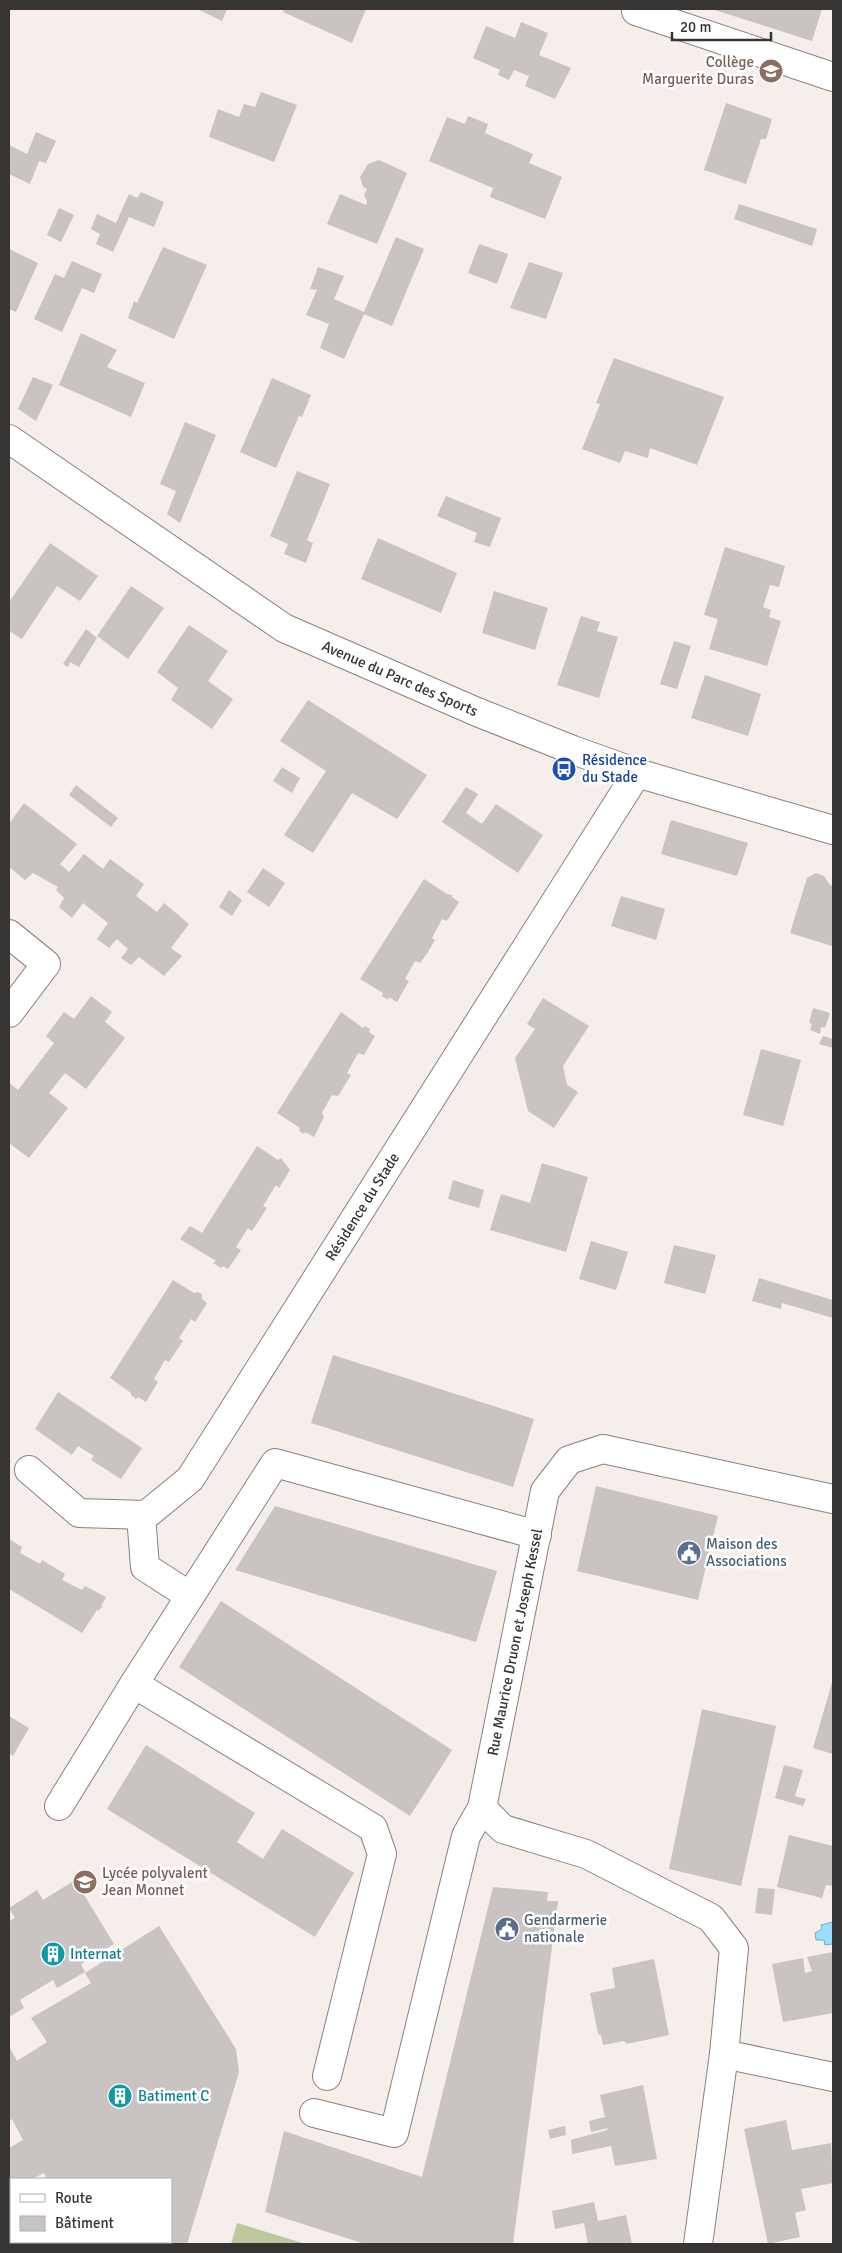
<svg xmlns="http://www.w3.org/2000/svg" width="842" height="2253" viewBox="0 0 842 2253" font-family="Signika,sans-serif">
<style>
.green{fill:#bec89d}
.water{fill:#9adefd;stroke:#7cabc1}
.building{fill:#c9c3c1}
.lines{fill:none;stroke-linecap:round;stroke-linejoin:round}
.minor-casing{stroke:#888280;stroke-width:30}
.minor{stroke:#fff;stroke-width:28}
.labels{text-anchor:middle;stroke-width:5;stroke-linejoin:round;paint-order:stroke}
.education-label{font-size:15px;fill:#785e54;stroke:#fff;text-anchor:end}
.street-label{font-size:15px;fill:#373534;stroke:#fff}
.transit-label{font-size:15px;fill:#164399;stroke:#fff;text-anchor:start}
.service-label{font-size:15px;fill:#4e5e75;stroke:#fff;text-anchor:start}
.culture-label{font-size:15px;fill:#0d838f;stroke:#fff;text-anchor:start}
</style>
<rect width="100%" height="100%" fill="#f5eeeb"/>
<path class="green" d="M237,2223L306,2244H231Z"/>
<path class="water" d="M833,1922V1944L825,1945L824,1940H816L815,1933L822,1929L821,1925Z"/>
<path class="building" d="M197,9H227L222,21Z
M284,9H366L352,43L283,12Z
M712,9H822L812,41Z
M521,22L548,33L539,55L571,68L555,99L525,86L529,76L514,70L509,80L498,75L500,70L473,58L486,26L515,38Z
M261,92L297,105L274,162L209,137L218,109L239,117L244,104L255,107Z
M726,103L772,119L766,139H761L746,184L704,170Z
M468,116L488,124L485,133L533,154L529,163L562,177L545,219L490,197L493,188L429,161L447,117L465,124Z
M36,132L56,141L46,163L39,161L30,184L9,174V145L27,154Z
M379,160L407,173L377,244L327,224L340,194L366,205L367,201L364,195L367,189L363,187L360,177L368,164Z
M141,192L164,202L154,227L129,217L113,252L96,244L100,234L91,229L97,214L116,223L129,194L137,198Z
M739,204L817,229L812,246L734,219Z
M59,208L74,215L61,242L47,235Z
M396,237L424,249L392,326L364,314L344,359L320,348L329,324L306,315L317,290L310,289L318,267L344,276L334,299L364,312Z
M479,244L508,254L497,284L468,273Z
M163,247L207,265L174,339L128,318L134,301L137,303Z
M9,249L38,263L16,312L9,309Z
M72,261L102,274L94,293L82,288L62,332L34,319L55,274L64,278Z
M529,262L563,273L546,319L510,308Z
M81,333L117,350L107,367L145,383L131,417L59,385Z
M614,358L724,397L697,465L650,448L648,458L625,451L620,463L582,449L600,404L596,403Z
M33,377L53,385L36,421L18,409Z
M272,378L311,395L302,417L299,416L276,468L240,452Z
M185,422L216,435L180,523L167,514L176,491L160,484Z
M297,471L330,484L307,540L313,543L306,563L284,554L288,544L270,536Z
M446,496L501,518L490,547L474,542L477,533L437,516Z
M378,538L457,573L441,613L361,579Z
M50,543L98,576L80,601L57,586L22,639L9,631V602Z
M725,547L785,566L779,587L770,585L763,607L771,610L769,617L781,621L767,666L709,649L718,619L704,615Z
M131,586L164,608L128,659L97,636Z
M494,591L548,608L535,650L482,633Z
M581,616L600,622L597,631L618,637L599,698L557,685Z
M189,625L228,651L208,681L233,699L212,729L171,700L178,688L157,672Z
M86,629L97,638L79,667L70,662L68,667L63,664Z
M674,641L691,646L677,689L660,684Z
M705,675L761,694L748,736L691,718Z
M308,700L427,775L397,819L352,793L313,853L284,835L326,771L280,741Z
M282,767L300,778L292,793L273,781Z
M76,785L118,818L111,827L69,795Z
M466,787L478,794L466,813L482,824L496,804L543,835L518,873L442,822Z
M24,803L77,844L60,864L69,872L84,854L103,869L110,859L144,884L136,896L157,912L164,903L189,924L171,948L182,956L164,976L139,957L131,965L121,958L128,949L117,939L109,948L97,939L108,923L83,903L72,918L59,907L64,898L56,890L58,887L33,873L25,880L9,867V824Z
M671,820L748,843L737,876L661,854Z
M263,868L285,883L269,907L247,892Z
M816,873L824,876L830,885L833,886L832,946L790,933L807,878Z
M424,879L447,894L452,895V897L459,902L447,921L442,919L432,938L435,940L428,952L420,963L415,961L405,979L409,981L397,1002L389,997L388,1000L382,996L383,993L360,979Z
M229,890L242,900L232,916L219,907Z
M621,896L665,909L656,940L611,926Z
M91,996L112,1012L105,1022L125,1038L86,1089L65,1073L49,1093L68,1108L29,1158L9,1143V1083L18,1090L54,1043L46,1036L64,1012L74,1019Z
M543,998L589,1026L563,1066L567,1085L578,1092L554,1128L528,1111L515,1058L535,1029L527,1024Z
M813,1008L830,1013L825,1028L821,1027L820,1034L810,1030L812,1024L809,1023Z
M341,1012L363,1028L365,1026L370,1029L369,1032L375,1036L364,1055L358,1053L347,1073L351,1075L338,1096L332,1095L322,1113L324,1117L314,1137L305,1132L304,1134L299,1131L300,1128L277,1113Z
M823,1036L833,1039V1048L819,1044Z
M761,1049L801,1060L783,1126L743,1115Z
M257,1146L278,1160L281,1158L290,1170L279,1188L276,1185L263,1206L267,1208L252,1231L248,1228L236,1247L241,1250L228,1269L223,1266L221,1268L213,1263L216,1261L180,1239L190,1226L202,1233Z
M542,1163L588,1177L566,1252L490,1230L501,1194L530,1203Z
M453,1180L484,1190L479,1208L448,1199Z
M591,1241L628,1252L616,1290L579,1279Z
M674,1245L716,1255L705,1294L664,1283Z
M759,1278L833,1300V1318L782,1303L781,1309L752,1301Z
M173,1280L194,1293L197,1292L202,1294V1299L207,1303L195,1322L191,1319L179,1338L183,1341L169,1362L165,1360L154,1379L158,1382L146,1402L138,1397L136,1399L131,1395V1393L110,1378Z
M333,1355L534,1419L513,1487L311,1423Z
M58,1392L142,1448L121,1479L91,1460L94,1456L78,1446L72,1455L35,1429Z
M596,1486L718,1516L698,1600L577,1571Z
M275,1506L497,1571L476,1642L235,1570Z
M9,1539L22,1547L20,1553L40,1564L42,1560L65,1574L62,1580L82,1590L85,1586L106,1597L101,1606H103L98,1611L97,1610L82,1633L9,1589Z
M221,1601L452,1750L410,1816L179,1667Z
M833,1679V1754L813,1748Z
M702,1709L776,1726L741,1886L669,1869Z
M9,1716L29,1728L13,1756L9,1753Z
M146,1745L255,1813L237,1842L263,1859L282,1829L354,1873L315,1937L107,1809Z
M784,1765L803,1770L795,1796L806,1799L803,1806L775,1798Z
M789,1835L833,1846V1886L826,1885L822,1898L777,1887Z
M75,1880L114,1944L81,1964L85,1972L57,1988L53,1980L20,2000L24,2008L9,2017V1921L15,1918L9,1908L37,1890L43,1900Z
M493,1887L548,1892L547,1901H558L513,2244H365L265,2212L284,2131L422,2177Z
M758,1888L775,1889L772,1915L755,1913Z
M159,1926L236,2049L239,2072L187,2244H45V2242H171V2179H47L44,2173L32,2179H11V2188L9,2184V2148L23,2140L12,2119L9,2121V2046L17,2061L47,2042L31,2018L91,1983L85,1973Z
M833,1952V2013L783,2022L772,1964L803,1958L805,1973L812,1971L807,1957Z
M654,1959L669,2035L627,2044L624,2041L603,2045L601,2035L598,2034L590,1993L615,1988L612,1968Z
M643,2085L657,2159L615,2166L611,2146L572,2154L571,2140L607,2130L608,2128L591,2132L589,2121L605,2117L600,2095Z
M786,2120L792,2150L831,2143L833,2183L801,2189L806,2210L795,2213L800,2237L768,2244L744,2129Z
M565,2126L566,2135L550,2139L548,2130Z
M594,2202L598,2221L626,2215L632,2244H588L584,2223L555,2229L552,2211Z"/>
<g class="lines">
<defs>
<g id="minor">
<path d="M636,11L833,77"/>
<path id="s1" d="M9,439L284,628L477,712L573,750L637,773L833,830"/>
<path d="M9,934L46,964L9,1013"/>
<path id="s2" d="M29,1470L79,1513L146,1515L190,1479L637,773"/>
<path d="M141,1515L145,1567L190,1596"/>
<path d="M59,1806L134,1684"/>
<path d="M724,2054L833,2077"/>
<path d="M327,2076L382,1854L373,1828L134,1684L275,1463L537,1535"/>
<path d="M314,2113L394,2133L466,1836L482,1808"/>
<path id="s3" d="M698,2244L724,2054L734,1948L711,1918L586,1854L503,1829L482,1808L545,1491L569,1460L603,1449L833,1499"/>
</g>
</defs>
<use href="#minor" class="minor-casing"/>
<use href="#minor" class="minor"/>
</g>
<defs>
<symbol id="school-disc" viewBox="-11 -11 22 22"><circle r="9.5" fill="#8d6e63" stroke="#fff"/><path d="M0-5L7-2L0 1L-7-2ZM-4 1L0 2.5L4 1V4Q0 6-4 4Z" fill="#fff"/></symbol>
<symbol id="bus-disc" viewBox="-11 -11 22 22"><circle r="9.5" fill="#1a4fb4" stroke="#fff"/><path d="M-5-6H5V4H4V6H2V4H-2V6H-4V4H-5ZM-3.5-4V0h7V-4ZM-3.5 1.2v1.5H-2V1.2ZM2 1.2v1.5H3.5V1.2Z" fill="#fff"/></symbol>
<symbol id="civic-disc" viewBox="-11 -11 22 22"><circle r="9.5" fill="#5c6f8a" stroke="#fff"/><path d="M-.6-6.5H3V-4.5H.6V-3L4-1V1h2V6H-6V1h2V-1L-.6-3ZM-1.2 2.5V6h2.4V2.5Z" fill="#fff"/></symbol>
<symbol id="building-disc" viewBox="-11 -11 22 22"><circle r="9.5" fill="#0f9aa8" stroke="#fff"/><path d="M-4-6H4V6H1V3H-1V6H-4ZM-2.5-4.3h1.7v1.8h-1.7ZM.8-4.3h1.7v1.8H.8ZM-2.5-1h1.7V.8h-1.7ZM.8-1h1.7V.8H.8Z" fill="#fff"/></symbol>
</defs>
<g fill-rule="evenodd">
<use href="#school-disc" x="757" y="57" width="28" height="28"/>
<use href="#bus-disc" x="550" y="755" width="28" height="28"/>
<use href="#civic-disc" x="675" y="1539" width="28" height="28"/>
<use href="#school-disc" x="71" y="1868" width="28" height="28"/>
<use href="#civic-disc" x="493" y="1915" width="28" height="28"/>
<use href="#building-disc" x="39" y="1940" width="28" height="28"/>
<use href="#building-disc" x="106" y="2082" width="28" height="28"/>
</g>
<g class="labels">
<g class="education-label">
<text x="754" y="67">Collège<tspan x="754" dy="17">Marguerite Duras</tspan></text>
<text x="102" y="1878" text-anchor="start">Lycée polyvalent<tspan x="102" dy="17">Jean Monnet</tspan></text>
</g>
<g class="street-label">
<text dy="5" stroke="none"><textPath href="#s1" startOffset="460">Avenue du Parc des Sports</textPath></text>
<text dy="5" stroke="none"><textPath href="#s2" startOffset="512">Résidence du Stade</textPath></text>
<text dy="5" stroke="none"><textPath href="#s3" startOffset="762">Rue Maurice Druon et Joseph Kessel</textPath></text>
</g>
<g class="transit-label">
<text x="582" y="765">Résidence<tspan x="582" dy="17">du Stade</tspan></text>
</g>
<g class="service-label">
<text x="706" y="1549">Maison des<tspan x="706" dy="17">Associations</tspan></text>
<text x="524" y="1925">Gendarmerie<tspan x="524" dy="17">nationale</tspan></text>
</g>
<g class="culture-label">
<text x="70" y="1959">Internat</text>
<text x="138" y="2101">Batiment C</text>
</g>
</g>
<rect width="842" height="2253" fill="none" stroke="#373534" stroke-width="20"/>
<rect x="10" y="2178" width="162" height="65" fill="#ffffff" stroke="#afaeae"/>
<rect x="20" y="2194" width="25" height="8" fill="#ffffff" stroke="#afaeae"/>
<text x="55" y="2203" font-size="15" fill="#373534">Route</text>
<rect x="20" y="2216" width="25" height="15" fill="#c9c3c1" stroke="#afaeae"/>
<text x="55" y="2228" font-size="15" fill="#373534">Bâtiment</text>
<path d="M672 32v8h99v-8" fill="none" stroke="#373534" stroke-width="2.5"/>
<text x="680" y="32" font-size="15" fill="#373534" stroke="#ffffff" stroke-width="4" paint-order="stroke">20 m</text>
</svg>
